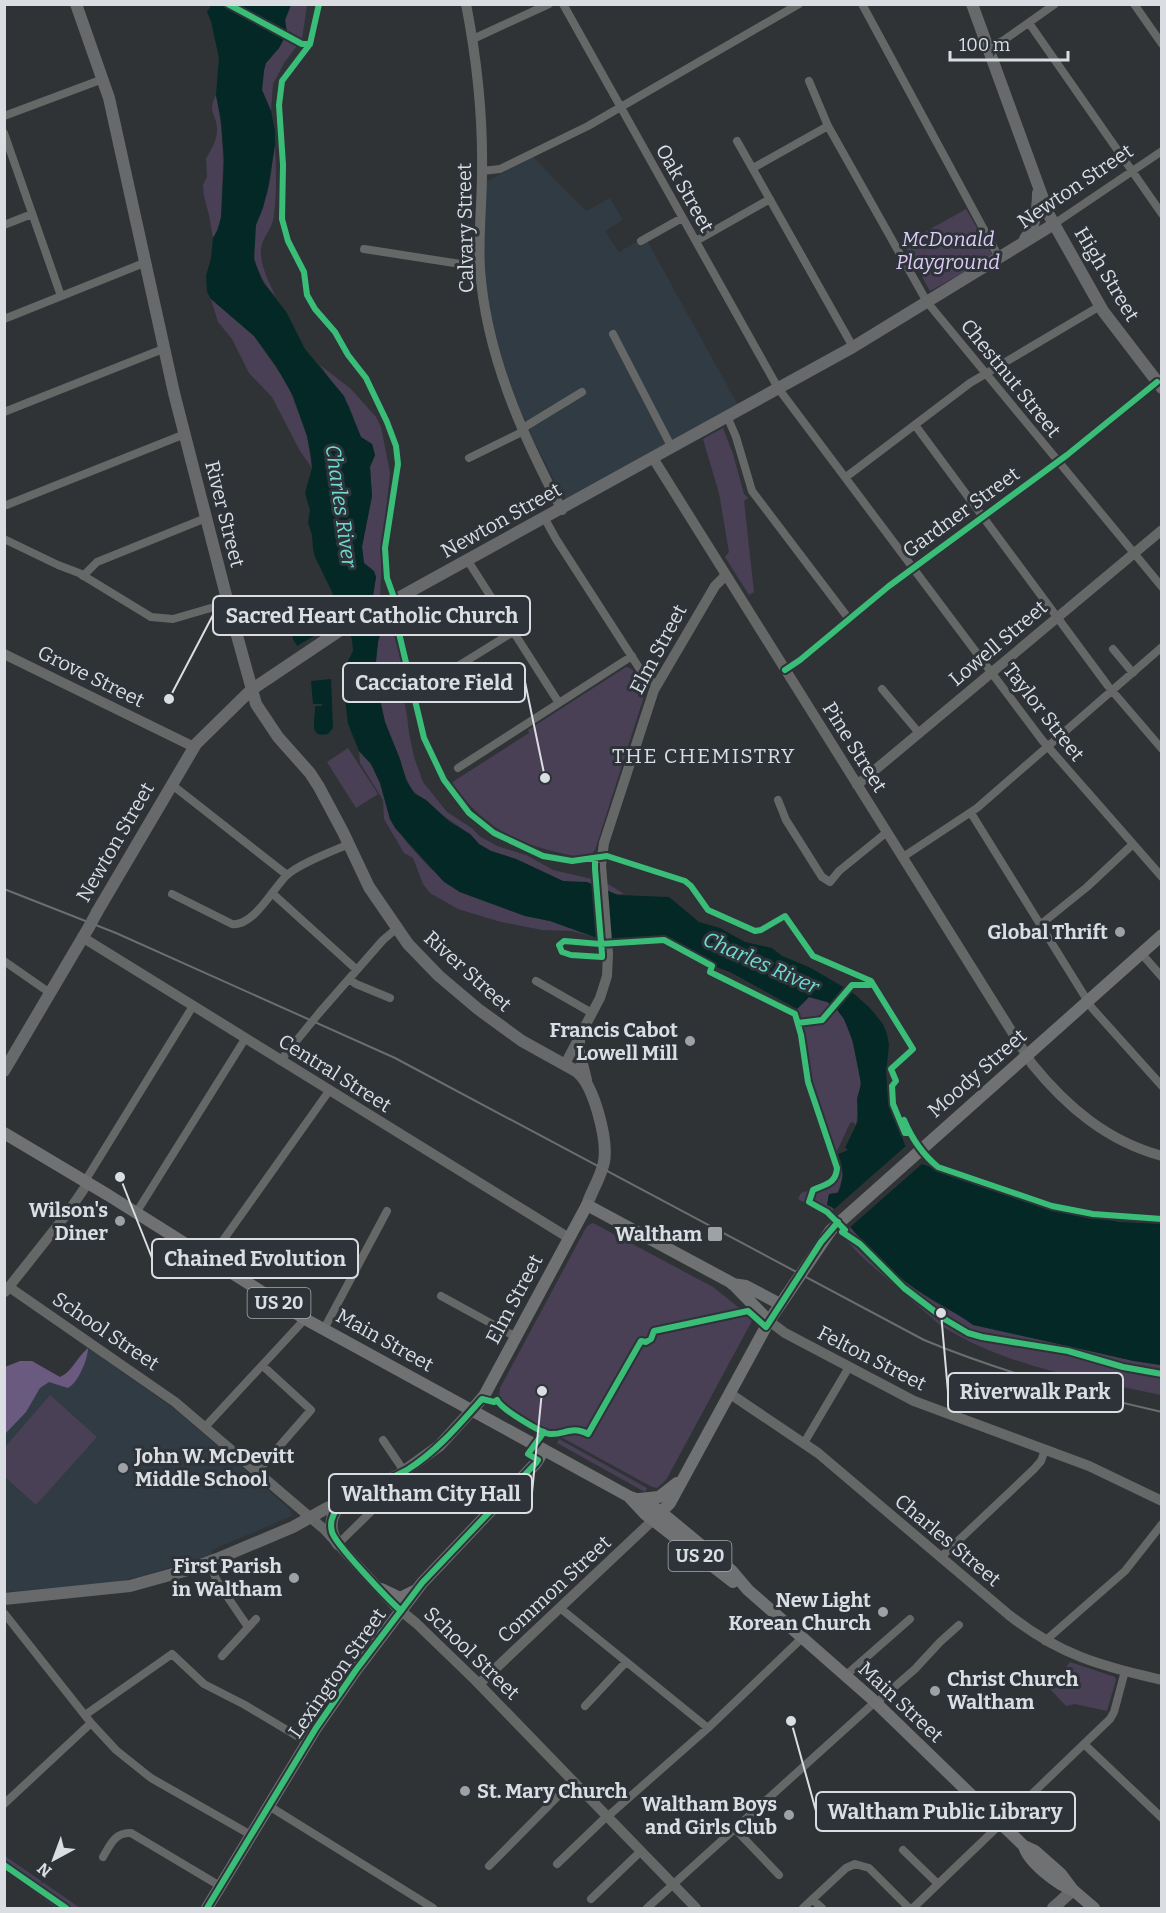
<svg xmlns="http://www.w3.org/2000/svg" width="1166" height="1913" viewBox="0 0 1166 1913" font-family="Bitter,serif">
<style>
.built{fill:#303b44}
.green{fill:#494056}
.forest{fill:#6b5a80}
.water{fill:#042826}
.pier{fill:#303336}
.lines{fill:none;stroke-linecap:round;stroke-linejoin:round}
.minor{stroke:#666868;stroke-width:8}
.tertiary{stroke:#666868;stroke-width:10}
.secondary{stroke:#67696b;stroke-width:12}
.primary{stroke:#6f7172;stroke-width:12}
.rail{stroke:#6b6d6e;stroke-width:2}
.minor-bridge{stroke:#666868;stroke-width:8}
.secondary-bridge{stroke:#67696b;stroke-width:12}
.cycleway-casing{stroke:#2d3339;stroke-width:10}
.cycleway{stroke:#3abd76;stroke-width:6}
.poi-dot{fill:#9ea2a6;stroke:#2d3339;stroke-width:2}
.labels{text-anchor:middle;stroke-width:6;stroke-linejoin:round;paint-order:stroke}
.shield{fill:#2d3339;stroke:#a6abaf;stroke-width:1.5}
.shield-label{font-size:18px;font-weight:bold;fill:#dadee2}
.street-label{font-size:20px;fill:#dadee2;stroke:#2d3339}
.park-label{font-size:20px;font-style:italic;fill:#decbf6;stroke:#2d3339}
.poi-label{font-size:20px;font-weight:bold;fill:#dadee2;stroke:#2d3339;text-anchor:end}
.water-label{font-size:21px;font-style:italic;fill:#6fdbd1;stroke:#2d3339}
.neighbourhood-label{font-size:21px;letter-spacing:1.5px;fill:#dadee2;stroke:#2d3339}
.leader{fill:none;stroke:#dadee2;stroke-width:2}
.callout-dot{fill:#dadee2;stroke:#2d3339;stroke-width:2}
.callout{fill:#2d3339;stroke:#dadee2;stroke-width:2}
.callout-label{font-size:21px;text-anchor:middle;font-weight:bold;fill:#dadee2}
</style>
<rect width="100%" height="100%" fill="#303336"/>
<path class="built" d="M533,157L586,211L610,198L623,220L605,231L619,252L645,237L738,405L567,499L562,496L531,435L506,376L492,326L486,287L484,249L486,183L487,181Z
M88,1348L176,1410L291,1510L292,1516L212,1550V1554L150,1574L116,1582L5,1592V1425L36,1364L61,1383Z"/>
<path class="green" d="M291,5H307L302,39L284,63L273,84L271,111L262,90L264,70L266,63L279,48L287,33L285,20Z
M216,95C223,129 224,154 222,188C221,206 224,222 213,238L209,215L204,196L203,185L207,177L206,159C211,149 218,140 217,128C216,112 207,112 216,95Z
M275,145C276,168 277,191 274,214C273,228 266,232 262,244C257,261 269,282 276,297C257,277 248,253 256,225C259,213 265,202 268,190C272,175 272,160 275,145Z
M966,209L993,256L930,291L904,244Z
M211,299L254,336L288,385L307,436L312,468L300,451L272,397L249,373L232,339L218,322Z
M320,365L351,389L376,417L381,427L390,473L382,548L380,598L386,613L394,626L395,639L402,659L401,685L407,716L409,733L414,757L423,782L447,812L473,829L479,836L497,846L526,855L553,870L605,882L624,894H614L595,885L563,881L516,859L491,851L479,844L470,834L442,815L426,800L411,790L385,722L379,695L376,661L378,642L383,627L373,596L376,577L374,572L364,563L362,547L372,496L370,467L375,455L372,444L361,437L349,406Z
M723,428L733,454L744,494L748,498L744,501L754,592L749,595L725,557L729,552L719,493L703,439Z
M626,667C635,668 644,685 645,693L595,850L590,856L584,858C521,845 491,835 451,783L529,733L528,730Z
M348,748L378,794L356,808L327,762Z
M359,751L371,764L380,783L390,819L408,844L430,868L459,892L525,916L550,921L594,937L572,931L542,930L501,922L458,909L430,893L423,884L413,858L404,853L384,819L383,800L360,763Z
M809,997L827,1002L835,1007L844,1019L850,1032L861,1079L856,1125L853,1122L850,1123L837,1151L843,1175L838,1192L829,1194L827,1205L834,1209L827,1216L798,1199L801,1193C815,1188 832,1186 836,1170L805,1079L794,1012Z
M593,1223L713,1287L753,1319L666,1480L657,1488L652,1487L505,1406L499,1397L500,1388L587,1226Z
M850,1227C873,1252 896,1275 924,1295C939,1306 957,1313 973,1324L1134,1361L1161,1365V1395C1087,1379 1006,1367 940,1325L862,1257L842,1236Z
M50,1395L97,1437L36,1505L5,1477V1447Z
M559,1439L647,1488L645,1492L557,1443Z
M1070,1662L1115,1677L1116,1680L1107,1711L1075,1704L1066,1706L1050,1689Z
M5,1856L80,1908H56L5,1870Z"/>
<path class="forest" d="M88,1348C88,1359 78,1383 68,1388L49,1382L40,1388L26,1412L5,1434V1367L20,1361H32L60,1377C72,1372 77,1357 88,1348Z"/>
<path class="water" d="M212,4L291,5L285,20L287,33L279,48L266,63L264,70L262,90L271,111L275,131V145L268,188L263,208L256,225L254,260L263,282L287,313L305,349L344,396L361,437L372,444L375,455L370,467L372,496L362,547L364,563L374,571L376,577L373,596L383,623L378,642L376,661L379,695L385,722L400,759L406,780L415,794L426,800L450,822L470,834L479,844L491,851L516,859L563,881L587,882L618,895L669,897L699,922L720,928L745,942L772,948L782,956L809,967L852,992L870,1008L883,1024L887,1034L889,1045L886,1074L889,1103L905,1145L922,1164L1052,1210L1119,1222L1161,1224V1365L1134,1361L973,1325C952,1309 928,1299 907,1283C879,1261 856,1233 832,1207L827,1205L829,1194L838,1193C844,1179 844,1169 838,1154L846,1151L848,1149L845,1148L858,1121L857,1099L861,1084L853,1042L844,1019L835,1007L827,1002L809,997L797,1009L730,972L705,963L668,945L603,940L550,921L525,916L460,892L444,882L395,828L390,819L380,783L371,764L359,751L348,724L342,673L353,651L352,639L343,617L340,615L338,622L297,646L292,637L323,617L335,603L332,592L315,557L313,549L312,535L308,523L310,510L305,493L312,468L311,456L307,436L293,396L276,366L254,336L211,299L207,292L206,276L211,258L213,238L217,231L221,218L224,161L221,121L216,95L219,58L211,21L207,12Z
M331,679L333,728L328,734C307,739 316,718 315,706H322V704H313L311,681Z"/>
<path class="pier" d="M907,1145L923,1163L848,1229L832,1211Z"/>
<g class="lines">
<path class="minor" d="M563,4L778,388L1042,740L1162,877
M862,4L996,252L1002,257
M1134,4L1162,44
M1029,23L1162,214
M473,39L549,4
M988,48L1004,40L1055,4
M809,81L828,126L927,302L1162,587
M4,116L103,79
M4,133L61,296
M737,141L853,347
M753,168L828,126
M482,171L500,169L588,126L799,4
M1054,224L1162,151
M4,225L32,214
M641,241L682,218
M696,241L770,199
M364,249L480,267
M4,319L144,263
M613,334L672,448
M4,412L163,349
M727,416L736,437L752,491L849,619
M915,425L1108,686L1162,749
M523,428L582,392
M469,458L524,431
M846,477L970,383L1100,306
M4,506L185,434
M545,519L556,539L643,674L656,685
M4,539L58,565L79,573L151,617L173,619L228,603
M468,561L559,703
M83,576L97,562L206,518
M1113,649L1133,673
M785,670L800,660L889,586L1067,455L1157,382
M421,689L513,632
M882,689L919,733
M458,768L632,656
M171,784L287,875
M778,800L786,820L822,877L830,882L839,871L887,832
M971,813L1092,1008L1162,1086
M903,857L977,808L1162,647
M272,893L357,970
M172,894L232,924C253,927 272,890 286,876C298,864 333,851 349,844
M1040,925L1087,887L1133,844
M1141,953L1162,977
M4,961L50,993
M349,979L356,984L390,998
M536,981L592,1013
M320,1012L383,940L396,929
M280,1061L306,1029
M85,1181L193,1006
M136,1213L245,1039
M209,1260L329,1091
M441,1296L516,1337
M324,1329L387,1211
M205,1427L305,1319
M383,1440L404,1471
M804,1443L849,1367
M257,1472L311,1410L263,1366
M338,1544L394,1489L390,1479
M941,1557L1034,1469L1041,1461L1045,1450
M208,1563L220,1586L248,1627
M560,1608L708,1728
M4,1613L91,1723L116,1750L151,1778L251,1835
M1045,1641L1125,1571L1162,1524
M222,1656L256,1619
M845,1676L910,1619
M876,1703L915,1669L940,1642L959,1625
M585,1706L626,1662
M85,1715L172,1654L204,1684L245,1705L307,1742
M1084,1744L1162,1818
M4,1804L91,1723
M269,1806L433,1908
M607,1817L708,1728L802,1638
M735,1829L779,1875
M903,1850L938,1884
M103,1857C110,1845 115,1832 131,1833L220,1886
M557,1864L607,1816
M489,1866L573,1781
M591,1899L641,1851
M813,1900L822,1908
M647,1908L875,1702
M803,1908L846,1868L855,1864L869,1868L909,1908
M913,1908L1110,1719L1114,1712L1125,1671"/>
<path class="tertiary" d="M466,4C477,60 483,116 482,173C482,204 478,237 480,269C486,354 522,435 562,510
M653,458L1032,1064C1067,1107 1107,1141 1162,1156
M4,654L194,747
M857,785L1162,530
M82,937L569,1238
M565,1064L600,998L607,976L608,954L601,865L604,843L654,690L715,586L726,575
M9,1287L175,1402L325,1530L395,1606L416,1623L475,1680L696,1908
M5,1292L66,1215L88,1183
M769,1321L785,1333L914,1401L1089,1466L1162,1501
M729,1393L818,1453L1009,1615C1061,1656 1099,1665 1162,1680
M479,1684L653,1520"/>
<path class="secondary" d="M76,4L109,98L174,393L228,603L256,704L278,737L310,773L319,787L343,832L369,887L408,944L439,976L478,1009L522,1041L576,1071C594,1084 608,1140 604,1162C601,1177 592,1190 587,1205
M972,4L1049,215L1103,311L1162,388
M1025,239C1035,226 1038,210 1038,193
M97,912L196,744L251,690L342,629L853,347L1054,224
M579,1037V1052L586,1080
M4,1071L89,927
M338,1544C328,1529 329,1515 343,1503
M4,1599L130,1586L184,1571L217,1559L293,1527L327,1508L347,1501L400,1474L439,1446L472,1410
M1053,1908L1073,1890"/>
<path class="primary" d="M4,1133L108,1195L305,1319L630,1497L648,1503L661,1512L731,1570L748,1590L871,1698L1024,1846L1035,1851L1061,1874L1073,1890L1094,1908
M732,1284L746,1286L780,1304
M472,1410L484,1396L587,1205L732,1283L769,1321
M630,1498L645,1514L733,1582
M639,1499L659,1497L677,1483
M653,1520L670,1503L769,1321L831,1230L1162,935
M381,1589L400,1598L414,1591
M1024,1846C1028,1862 1058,1885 1073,1890
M207,1908L316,1728L356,1670L422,1583L536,1463L544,1450"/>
<path class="rail" d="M4,889L116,933L395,1058L924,1340C1001,1372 1081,1394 1162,1412"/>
<path class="minor-bridge" d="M306,1029L320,1012"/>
<path class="secondary-bridge" d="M89,927L97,912"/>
<defs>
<path id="cycleway" d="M228,4L302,44H310
M319,4L310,44L282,81L279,105L283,165L282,219L288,241L304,272L307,295L315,309L335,332L348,355L366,378L387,422L396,446L398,464L385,548L387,578L397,606L393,608L424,738L444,780L469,813L494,833L543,856L572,861L607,856L685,881L691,886L708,910L755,931L761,930L785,916L813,956L871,981L913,1049L891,1069L896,1081L892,1086L893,1104L905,1133H907L903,1121L904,1120C912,1139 922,1154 938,1167L1052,1206L1093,1214L1162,1219
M785,670L800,660L889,586L1067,455L1157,382
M595,859V869L602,954V957L571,955L562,952L559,945L564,941L600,944L664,940L712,966L710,972L795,1014L801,1035L808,1082L837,1168C836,1184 825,1184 813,1190L809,1202L827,1212L845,1230L842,1232L860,1244L904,1288L946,1320L968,1333L982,1337L1068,1351L1123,1367L1162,1374
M798,1023L822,1020L852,985H870
M401,1611C389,1600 335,1544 332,1532C329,1521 333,1513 340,1506C360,1490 385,1482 407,1470C437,1451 459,1425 482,1399L494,1402L497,1400C501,1409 541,1433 550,1434C565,1435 571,1425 588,1434L641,1341L646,1342L651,1339L654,1331L748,1311L766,1327L821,1242L838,1222
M4,1865L66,1908
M207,1908L316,1728L356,1670L422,1583L536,1463L538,1460L528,1454L544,1432"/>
</defs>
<use href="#cycleway" class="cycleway-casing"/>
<use href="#cycleway" class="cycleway"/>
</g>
<g class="poi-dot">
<circle cx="1120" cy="932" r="6"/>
<circle cx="690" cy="1041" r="6"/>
<circle cx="120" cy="1221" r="6"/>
<rect x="707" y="1226" width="16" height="16" rx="3"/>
<circle cx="123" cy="1468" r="6"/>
<circle cx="294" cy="1578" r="6"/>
<circle cx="883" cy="1612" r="6"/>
<circle cx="935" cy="1691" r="6"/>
<circle cx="465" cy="1791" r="6"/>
<circle cx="789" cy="1815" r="6"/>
</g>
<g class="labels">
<g class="shield">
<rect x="247.5" y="1288" width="63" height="30" rx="4.5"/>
<rect x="668.5" y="1541" width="63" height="30" rx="4.5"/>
</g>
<g class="shield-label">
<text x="279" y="1309">US 20</text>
<text x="700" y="1562">US 20</text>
</g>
<g class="street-label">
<text transform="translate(1075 186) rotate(-34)" y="7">Newton Street</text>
<text transform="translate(685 188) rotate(61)" y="7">Oak Street</text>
<text transform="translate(465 228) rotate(-91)" y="7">Calvary Street</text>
<text transform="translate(1107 274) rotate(59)" y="7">High Street</text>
<text transform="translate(1011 378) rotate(51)" y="7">Chestnut Street</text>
<text transform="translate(961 512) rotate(-36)" y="7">Gardner Street</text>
<text transform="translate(225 514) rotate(76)" y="7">River Street</text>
<text transform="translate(501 520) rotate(-29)" y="7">Newton Street</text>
<text transform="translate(998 643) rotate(-40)" y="7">Lowell Street</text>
<text transform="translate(658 649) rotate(-62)" y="7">Elm Street</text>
<text transform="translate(91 676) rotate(26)" y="7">Grove Street</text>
<text transform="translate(1044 712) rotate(52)" y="7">Taylor Street</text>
<text transform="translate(855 747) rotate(58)" y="7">Pine Street</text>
<text transform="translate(115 842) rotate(-60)" y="7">Newton Street</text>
<text transform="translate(468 971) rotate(42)" y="7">River Street</text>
<text transform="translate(335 1073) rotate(32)" y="7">Central Street</text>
<text transform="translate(977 1073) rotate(-41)" y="7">Moody Street</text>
<text transform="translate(514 1299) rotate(-62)" y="7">Elm Street</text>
<text transform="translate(106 1331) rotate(34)" y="7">School Street</text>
<text transform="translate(385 1340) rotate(29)" y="7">Main Street</text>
<text transform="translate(872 1358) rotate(27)" y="7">Felton Street</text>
<text transform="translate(948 1540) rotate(40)" y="7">Charles Street</text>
<text transform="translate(554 1589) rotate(-43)" y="7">Common Street</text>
<text transform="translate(472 1653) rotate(44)" y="7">School Street</text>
<text transform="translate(337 1673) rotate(-55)" y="7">Lexington Street</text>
<text transform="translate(901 1702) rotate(43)" y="7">Main Street</text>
</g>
<g class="park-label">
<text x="948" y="246">McDonald<tspan x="948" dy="23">Playground</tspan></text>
</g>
<g class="poi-label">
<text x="1108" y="939">Global Thrift</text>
<text x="678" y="1037">Francis Cabot<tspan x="678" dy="23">Lowell Mill</tspan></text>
<text x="108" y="1217">Wilson's<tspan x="108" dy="23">Diner</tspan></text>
<text x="702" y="1241">Waltham</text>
<text x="135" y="1463" text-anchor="start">John W. McDevitt<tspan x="135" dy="23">Middle School</tspan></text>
<text x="282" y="1573">First Parish<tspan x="282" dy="23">in Waltham</tspan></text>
<text x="871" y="1607">New Light<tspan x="871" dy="23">Korean Church</tspan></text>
<text x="947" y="1686" text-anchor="start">Christ Church<tspan x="947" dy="23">Waltham</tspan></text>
<text x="477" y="1798" text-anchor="start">St. Mary Church</text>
<text x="777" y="1811">Waltham Boys<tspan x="777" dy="23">and Girls Club</tspan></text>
</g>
<g class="water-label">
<text transform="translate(341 506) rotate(82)" y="7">Charles River</text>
<text transform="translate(761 963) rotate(24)" y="7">Charles River</text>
</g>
<g class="neighbourhood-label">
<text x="704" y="763">THE CHEMISTRY</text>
</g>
</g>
<path class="leader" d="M169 699L213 615M545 778L525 682M120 1177L152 1258M941 1313L948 1392M542 1391L532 1493M791 1721L816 1811"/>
<g class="callout-dot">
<circle cx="169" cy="699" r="6"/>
<circle cx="545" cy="778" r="6"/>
<circle cx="120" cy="1177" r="6"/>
<circle cx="941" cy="1313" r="6"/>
<circle cx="542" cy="1391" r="6"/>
<circle cx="791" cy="1721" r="6"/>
</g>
<g class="callout">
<rect x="213" y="596" width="317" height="39" rx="6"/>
<rect x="343" y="663" width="182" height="39" rx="6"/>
<rect x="152" y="1239" width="206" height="39" rx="6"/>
<rect x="948" y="1373" width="175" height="39" rx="6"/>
<rect x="329" y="1474" width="203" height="39" rx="6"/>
<rect x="816" y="1792" width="259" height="39" rx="6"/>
</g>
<g class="callout-label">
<text x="372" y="623">Sacred Heart Catholic Church</text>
<text x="434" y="690">Cacciatore Field</text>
<text x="255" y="1266">Chained Evolution</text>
<text x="1035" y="1399">Riverwalk Park</text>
<text x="431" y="1501">Waltham City Hall</text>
<text x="945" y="1819">Waltham Public Library</text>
</g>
<rect width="1166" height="1913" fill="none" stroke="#dadee2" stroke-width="12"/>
<g transform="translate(54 1859) rotate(221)" stroke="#2d3339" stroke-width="4.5" paint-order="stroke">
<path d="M0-4.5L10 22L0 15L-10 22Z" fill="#dadee2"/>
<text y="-9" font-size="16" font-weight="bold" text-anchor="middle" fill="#dadee2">N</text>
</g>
<path d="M950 51v9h118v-9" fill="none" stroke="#dadee2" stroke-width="3"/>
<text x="959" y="51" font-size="18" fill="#dadee2" stroke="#2d3339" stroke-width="4.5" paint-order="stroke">100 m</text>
</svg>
